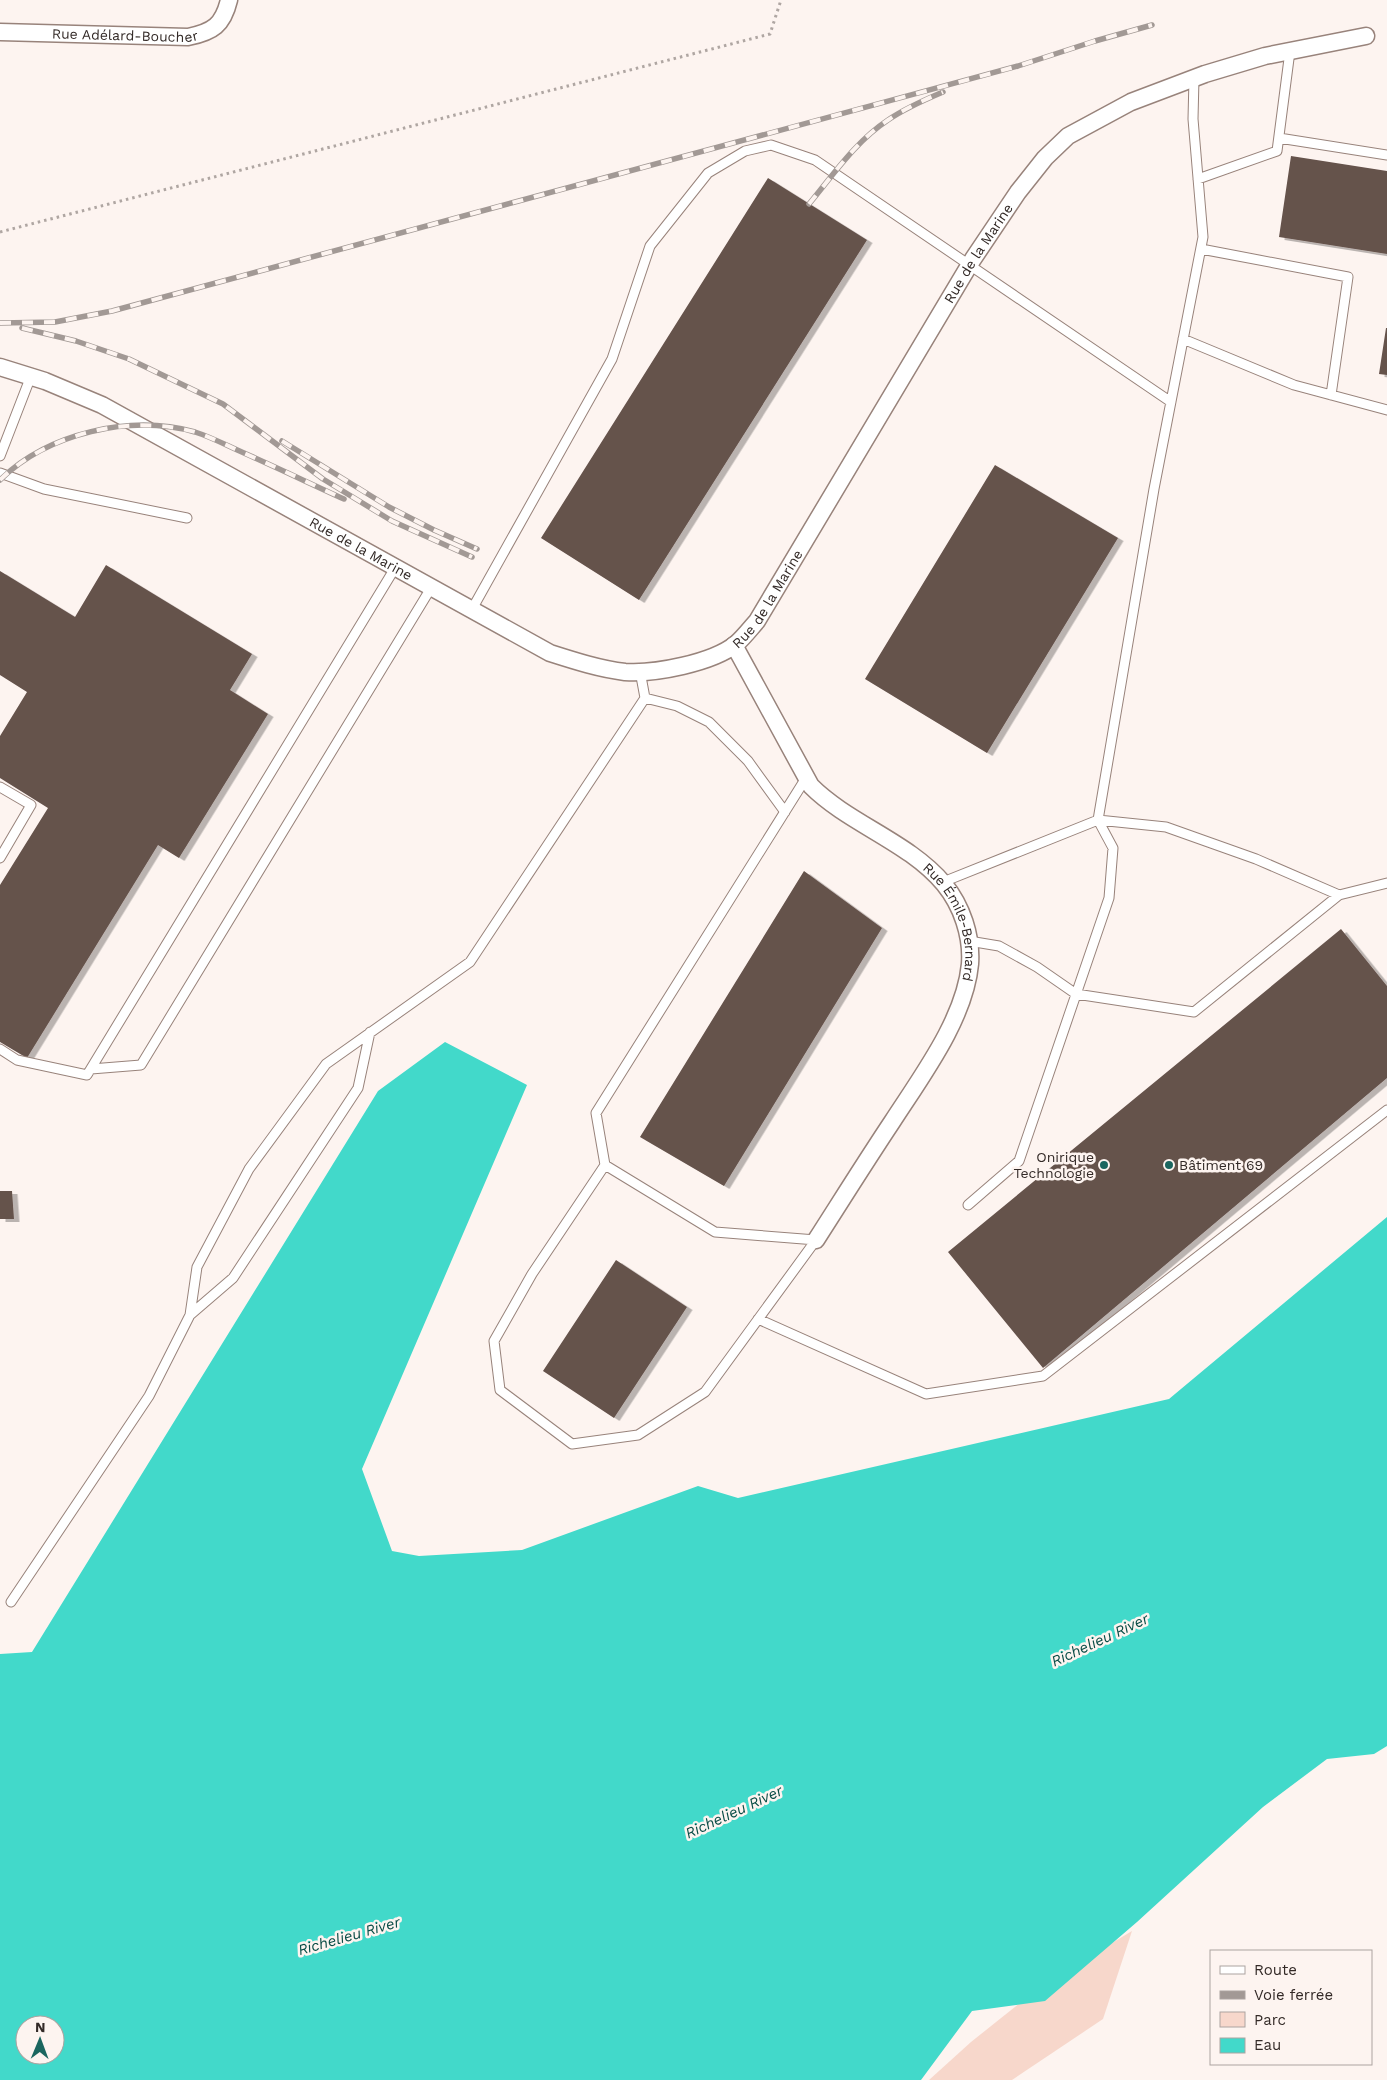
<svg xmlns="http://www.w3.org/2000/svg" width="1387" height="2080" viewBox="0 0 1387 2080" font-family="'Work Sans',sans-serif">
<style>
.green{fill:#f7d7cb}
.water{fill:#42d9ca;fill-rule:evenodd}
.building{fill:#65524b;filter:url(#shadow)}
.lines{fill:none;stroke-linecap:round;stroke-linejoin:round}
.service-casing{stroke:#98837b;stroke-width:11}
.minor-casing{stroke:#98837b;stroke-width:19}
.path{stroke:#afa6a2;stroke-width:3;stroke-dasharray:2.5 4;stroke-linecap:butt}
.service{stroke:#fff;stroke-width:9}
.minor{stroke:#fff;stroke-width:16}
.rail-casing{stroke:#a29995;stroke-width:5.5}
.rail{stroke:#fdf4f0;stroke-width:4;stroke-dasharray:11;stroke-linecap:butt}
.poi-dot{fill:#1b665f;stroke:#fdf4f0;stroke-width:2}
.labels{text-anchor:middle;stroke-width:5;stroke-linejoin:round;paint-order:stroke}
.street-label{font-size:14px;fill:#332a27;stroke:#fdf4f0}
.poi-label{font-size:14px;fill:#332a27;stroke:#fdf4f0;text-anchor:end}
.water-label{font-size:15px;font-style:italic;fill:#084b45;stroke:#fdf4f0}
</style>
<defs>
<filter id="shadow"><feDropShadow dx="5.5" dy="3" stdDeviation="0" flood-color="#0004"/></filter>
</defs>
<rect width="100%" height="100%" fill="#fdf4f0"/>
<path class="green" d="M1132,1931L1103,2019L1012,2080H929L971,2042L1045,1983Z"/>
<path class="water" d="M445,1042L527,1085L362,1469L392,1551L419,1556L522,1550L698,1486L738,1498L1169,1399L1387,1217V1746L1374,1754L1327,1759L1263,1807L1137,1922L1045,2001L972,2011L921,2080H0V1654L32,1652L378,1091ZM25,2025H55V2055H25Z"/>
<path class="building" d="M1291,156L1387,171V254L1279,237Z
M768,178L867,240L639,600L541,538Z
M1386,328H1387V375L1379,374Z
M995,465L1118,538L987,753L865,679Z
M106,565L252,654L230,690L268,714L179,858L158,845L27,1058L0,1042V885L48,808L0,778V736L27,692L0,675V571L75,617Z
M804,871L882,928L724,1186L640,1137Z
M1341,929L1387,986V1078L1043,1368L948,1252Z
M0,1191H12L14,1219H0Z
M616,1260L687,1307L614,1418L543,1371Z"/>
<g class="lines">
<defs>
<path id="service" d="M1279,138L1387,155
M1198,179L1277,151L1290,51
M1201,249L1348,277L1331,395
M1183,339L1294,385L1387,410
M0,456L31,376
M0,473L44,489L187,518
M471,611L612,359L650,246L708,173L745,151L771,145L815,160L1171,402
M645,698L677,706L709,722L748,761L785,812
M806,778L596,1113L605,1165L715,1232L816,1240
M0,787L31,805L0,858
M1098,820L1166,827L1256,859L1339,895L1387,883
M943,882L1098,820L1154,489L1203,237L1193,119L1194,78
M969,941L999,946L1037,967L1076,994L1194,1012L1339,895
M0,1049L17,1060L87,1075L395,568
M91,1069L141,1065L431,588
M605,1165L532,1274L494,1341L500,1390L572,1444L638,1435L705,1392L816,1240
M968,1205L1019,1161L1109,898L1113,848L1098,820
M190,1315L233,1278L358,1088L370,1032
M758,1319L926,1394L1043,1376L1387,1110
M11,1602L149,1396L190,1315L197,1267L249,1169L326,1064L470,962L645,698L640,671"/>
<g id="minor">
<path id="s1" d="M0,32L188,37C213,32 223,25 229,0"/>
<path id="s2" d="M0,367L45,381L102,405L550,653C575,661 600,669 625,672C655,674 712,663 736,644C744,637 750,629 757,621L973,259L1018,192L1045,158L1068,136L1131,102L1205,74L1265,56L1366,36"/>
<path id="s3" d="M734,645L811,786C849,824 909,842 944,884C962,906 972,936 970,964C965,1019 921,1077 892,1122C866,1161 841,1201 816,1240"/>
</g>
</defs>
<use href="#service" class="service-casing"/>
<use href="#minor" class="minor-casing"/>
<path class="path" d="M0,232L770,34L781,0"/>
<use href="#service" class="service"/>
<use href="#minor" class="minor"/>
<defs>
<path id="rail" d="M809,204C833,175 856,141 888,120C904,109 924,100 943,92
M0,323L55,322L112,311L1018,66L1095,41L1152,25
M22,328L76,341L129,359L223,404L323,479L392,521L472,557
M282,441L389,507L434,530L477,549
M0,480C48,433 130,414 195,432C211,437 228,446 244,453C278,468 311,484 344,499"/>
</defs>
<use href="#rail" class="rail-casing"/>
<use href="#rail" class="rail"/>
</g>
<g class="poi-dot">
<circle cx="1104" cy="1165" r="5"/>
<circle cx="1169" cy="1165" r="5"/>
</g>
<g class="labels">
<g class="street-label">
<text dy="5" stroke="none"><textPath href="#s1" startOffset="125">Rue Adélard-Boucher</textPath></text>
<text dy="5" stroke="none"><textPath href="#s2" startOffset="1275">Rue de la Marine</textPath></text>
<text dy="5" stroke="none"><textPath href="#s2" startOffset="405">Rue de la Marine</textPath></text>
<text dy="5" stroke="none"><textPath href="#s2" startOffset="870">Rue de la Marine</textPath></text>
<text dy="5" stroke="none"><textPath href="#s3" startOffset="365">Rue Émile-Bernard</textPath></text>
</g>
<g class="poi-label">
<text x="1094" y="1162">Onirique<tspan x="1094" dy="16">Technologie</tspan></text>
<text x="1179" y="1170" text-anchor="start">Bâtiment 69</text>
</g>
<g class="water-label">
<text transform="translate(1100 1640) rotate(-25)" y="5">Richelieu River</text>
<text transform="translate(734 1812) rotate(-25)" y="5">Richelieu River</text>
<text transform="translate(349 1936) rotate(-16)" y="5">Richelieu River</text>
</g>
</g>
<rect x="1210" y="1950" width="162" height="115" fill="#fdf4f0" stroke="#aca3a0"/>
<rect x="1220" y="1966" width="25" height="8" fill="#ffffff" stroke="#aca3a0"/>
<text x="1254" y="1975" font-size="15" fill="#332a27">Route</text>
<rect x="1220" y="1991" width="25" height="8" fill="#a29995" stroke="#aca3a0"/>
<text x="1254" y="2000" font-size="15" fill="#332a27">Voie ferrée</text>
<rect x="1220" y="2012" width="25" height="15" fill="#f7d7cb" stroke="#aca3a0"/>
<text x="1254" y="2025" font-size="15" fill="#332a27">Parc</text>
<rect x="1220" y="2038" width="25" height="15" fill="#42d9ca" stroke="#aca3a0"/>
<text x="1254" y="2050" font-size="15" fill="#332a27">Eau</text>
<g transform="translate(40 2040) rotate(1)"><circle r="24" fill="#fdf4f0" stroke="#aca3a0"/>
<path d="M0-4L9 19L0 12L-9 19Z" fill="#1b665f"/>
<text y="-8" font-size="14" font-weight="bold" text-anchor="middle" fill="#332a27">N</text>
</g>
</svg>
